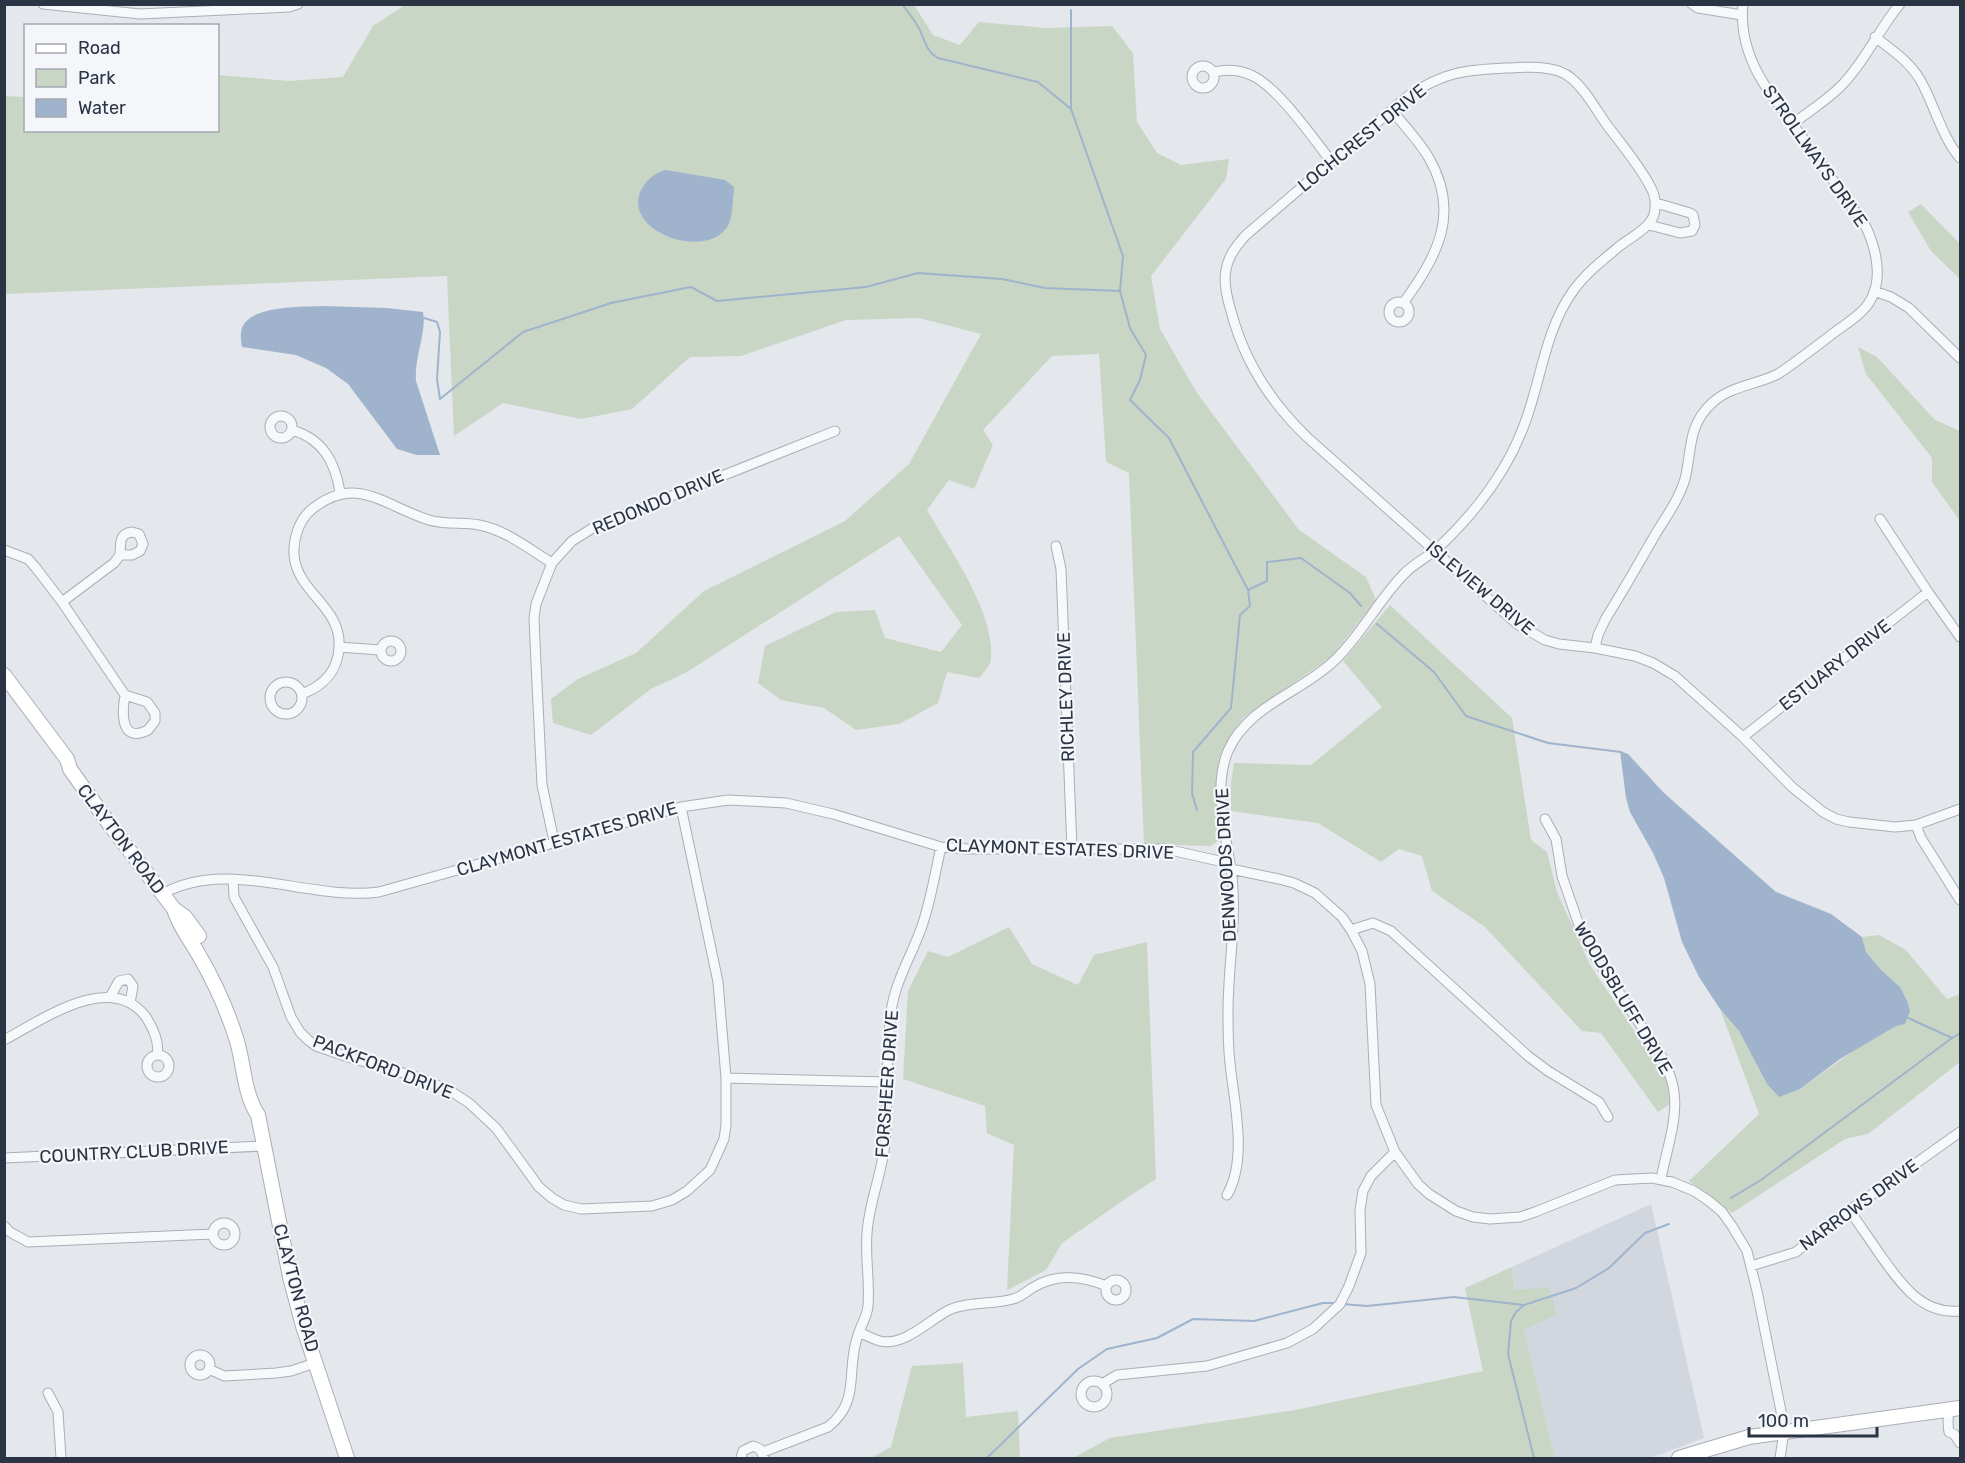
<svg xmlns="http://www.w3.org/2000/svg" width="1965" height="1463" viewBox="0 0 1965 1463" font-family="Rubik,sans-serif">
<style>
.built{fill:#d2d6de}
.green{fill:#c9d6c5}
.water{fill:#9fb4cc}
.lines{fill:none;stroke-linecap:round;stroke-linejoin:round}
.stream{stroke:#9fb4cc;stroke-width:2}
.street-casing{stroke:#a9aeb7;stroke-width:11}
.secondary-casing{stroke:#a9aeb7;stroke-width:16}
.street{stroke:#f7f8fa;stroke-width:9}
.secondary{stroke:#fff;stroke-width:14}
.labels{text-anchor:middle;stroke-width:4.5;stroke-linejoin:round;paint-order:stroke}
.street-label{font-size:18px;fill:#2b3445;stroke:#f4f6f9}
</style>
<rect width="100%" height="100%" fill="#e4e7ec"/>
<path class="built" d="M1651,1204L1704,1438L1650,1458H1555L1524,1330L1557,1313L1514,1290L1512,1267Z"/>
<path class="green" d="M405,5H914L933,35L960,45L979,22L1046,28L1112,26L1133,53L1137,122L1157,153L1181,165L1229,159L1226,179L1151,276L1160,329L1197,393L1299,530L1366,577L1376,600L1331,657L1243,718L1232,736L1222,758L1220,840L1210,846L1144,844L1129,473L1106,462L1099,354L1052,356L983,430L993,445L974,489L949,480L927,510C950,550 995,612 991,659C991,665 983,673 979,678L947,672L938,703L899,724L856,730L824,708L781,700L758,683L765,646L836,612L875,610L885,638L941,652L962,625L899,536L687,672L651,689L591,735L553,723L551,699L578,679L636,653L704,591L845,521L909,464L981,334L919,318L846,320L741,356L690,357L632,409L581,419L503,403L454,436L447,276L5,294L4,96L25,97L26,130H218V75L289,81L343,77L373,26Z
M1921,204L1960,244V279L1931,251L1908,212Z
M1858,347L1877,357L1935,420L1960,431V521L1932,482V458L1866,374Z
M1390,605L1512,718L1531,840L1547,852L1557,892L1590,965L1668,1081L1676,1100L1658,1112L1601,1033L1582,1031L1485,927L1432,891L1422,856L1399,849L1381,862L1318,823L1231,811V784L1234,763L1311,765L1382,707L1343,661Z
M1009,927L1032,964L1078,985L1094,955L1147,942L1156,1179L1131,1195L1062,1243L1046,1270L1007,1290L1014,1145L987,1133L985,1106L903,1079L908,991L928,951L948,957Z
M1879,935L1906,950L1947,999L1960,994V1062L1868,1134L1845,1139L1732,1213L1689,1181L1759,1114L1720,1009L1739,1031L1767,1084L1800,1089L1910,1011C1904,981 1878,975 1866,952C1864,948 1864,942 1862,937Z
M1512,1267L1514,1290L1549,1287L1557,1314L1524,1330L1555,1458H1073L1110,1438L1295,1410L1483,1371L1465,1288Z
M963,1363L966,1417L1018,1411L1020,1458H871L891,1447L912,1366Z"/>
<path class="water" d="M666,170L725,180L734,187C734,193 733,196 733,201C732,209 732,216 729,224C709,263 621,232 641,190C646,180 656,172 666,170Z
M323,306L387,308L423,312C427,332 414,357 416,381L440,455H417L397,449L348,384L326,368L296,355L242,347C241,341 240,334 242,328C250,305 303,307 323,306Z
M1620,751L1628,754L1664,793L1776,892L1831,914L1862,937L1866,952L1881,970L1900,987L1908,1003L1910,1011L1905,1024L1896,1026L1840,1059L1800,1089L1779,1097L1767,1084L1739,1031L1720,1009L1699,977L1682,942L1664,878L1653,853L1630,812L1626,798Z"/>
<g class="lines">
<path class="stream" d="M902,4C907,11 913,18 917,25C925,37 924,50 938,58L1038,82L1071,109L1123,256L1120,291L1130,328L1146,355L1140,380L1130,400L1169,438L1248,590L1267,581V562L1301,558L1350,593L1361,606
M1071,10V109
M424,318L437,322L440,332L437,379L440,399L523,332L611,303L691,287L717,301L866,287L918,273L1002,279L1045,288L1120,291
M1377,624L1434,672L1466,716L1548,743L1621,752
M1197,810L1192,793L1193,752L1231,708L1240,615L1250,606L1248,590
M1906,1017L1952,1038L1960,1033
M1731,1198L1761,1180L1952,1038
M1343,1304L1367,1306L1454,1297L1524,1305
M987,1458L1078,1369L1107,1349L1157,1338L1193,1319L1254,1321L1323,1303H1335
M1534,1458L1508,1354L1511,1321L1516,1312L1524,1305L1576,1288L1609,1268L1645,1233L1669,1224"/>
<defs>
<path id="street" d="M43,4L140,14L289,7L298,4
M1692,4L1698,8L1742,15
M1875,37C1895,52 1914,65 1924,87C1936,111 1943,138 1960,158
M1192 77a11 11 0 1 1 22 0a11 11 0 1 1-22 0Z
M1214,72C1227,69 1239,70 1251,75C1278,87 1312,137 1331,161
M1392,111C1405,126 1419,141 1429,158C1461,214 1437,256 1404,302
M1793,124C1809,111 1829,99 1843,84C1866,60 1879,29 1900,4
M1649,225L1680,233L1692,231L1695,225L1693,215L1690,213L1656,203
M1874,291L1891,297L1909,308L1960,358
M1389 312a10 10 0 1 1 20 0a10 10 0 1 1-20 0Z
M270 427a11 11 0 1 1 22 0a11 11 0 1 1-22 0Z
M292,430C323,439 335,462 340,492
M1880,519L1928,592L1960,637
M1056,546L1061,569L1072,849
M4,550L28,559L36,568L62,602L125,695L147,702L155,713V721L148,730C120,744 122,712 125,695
M62,602L114,563L120,555C121,544 118,534 132,532L139,534L143,544L140,551L132,555H120
M381 651a10 10 0 1 1 20 0a10 10 0 1 1-20 0Z
M339,647L380,650
M1595,648L1598,635L1606,618C1623,591 1639,563 1655,535C1666,517 1679,499 1685,479C1692,451 1687,426 1712,403C1730,386 1756,385 1778,374C1796,362 1814,348 1831,335C1841,327 1852,321 1861,312C1886,289 1878,252 1865,225L1764,84C1749,60 1740,33 1743,4
M270 698a16 16 0 1 1 32 0a16 16 0 1 1-32 0Z
M302,694C323,686 338,671 339,647C342,607 297,593 294,555C293,539 299,520 311,510C356,473 384,506 429,520C446,525 463,522 479,525C506,530 529,549 552,563
M1743,737L1928,592
M1545,819L1556,839L1562,876L1581,931L1598,961L1664,1060C1668,1070 1673,1081 1674,1092C1678,1120 1666,1151 1661,1179
M1916,825L1921,838L1960,900
M554,841L542,785L536,664L534,618L536,604L552,563L572,541L596,526L835,431
M233,879L234,897L273,967L291,1017L300,1032L308,1040L316,1046L348,1057L417,1077L449,1090L469,1103L496,1128L539,1187L552,1198L564,1205L581,1209L652,1206L672,1200L687,1191L710,1170L724,1139L726,1125V1078L718,982L681,807
M162,894C229,857 307,901 379,892L681,807L728,800L786,803L833,814L941,847L969,849H1166L1219,861L1231,869L1279,879L1294,883L1315,893L1342,917L1351,930L1362,951L1370,984L1376,1105L1395,1152L1418,1184L1429,1194L1456,1211L1473,1217L1490,1219L1520,1217L1535,1212L1615,1180L1652,1178L1672,1182L1694,1191L1709,1201L1722,1212L1732,1226L1747,1251L1757,1291L1781,1411L1784,1432L1780,1458
M1351,930L1373,923L1391,931L1528,1056L1548,1071L1599,1102L1608,1117
M110,997L119,981L128,979L133,986L130,1003
M4,1040C42,1020 111,970 146,1017C153,1028 160,1042 157,1055
M147 1066a11 11 0 1 1 22 0a11 11 0 1 1-22 0Z
M726,1078L887,1082
M4,1158L264,1146
M1227,1195C1248,1159 1234,1103 1230,1063C1228,1046 1228,1028 1228,1011C1228,964 1238,916 1231,869C1225,832 1213,787 1228,751C1248,705 1301,693 1335,660C1362,634 1379,599 1405,573C1416,562 1430,556 1440,546C1479,509 1510,468 1527,417C1542,374 1546,329 1573,291C1586,273 1604,259 1621,245C1630,238 1644,231 1650,222C1653,218 1655,213 1655,208C1656,200 1654,193 1650,186C1639,165 1622,145 1607,125C1596,110 1586,90 1571,78C1563,71 1554,69 1544,68C1531,66 1519,68 1506,68C1464,70 1444,72 1408,96L1246,235C1237,245 1228,256 1226,270C1223,283 1227,298 1231,311C1244,361 1271,403 1308,438L1517,624L1545,640L1559,644L1595,648L1635,656L1653,663L1675,676L1743,737L1792,787L1823,812L1836,819L1849,822L1895,827L1916,825L1960,809
M1850,1211C1860,1226 1871,1241 1881,1256C1901,1284 1922,1315 1960,1311
M213 1234a11 11 0 1 1 22 0a11 11 0 1 1-22 0Z
M4,1226L10,1232L28,1242L213,1234
M1751,1266L1796,1252L1829,1225L1960,1132
M1106 1290a10 10 0 1 1 20 0a10 10 0 1 1-20 0Z
M859,1332C865,1335 873,1339 880,1341C904,1347 929,1320 949,1310C969,1301 992,1305 1013,1299C1021,1297 1026,1292 1032,1288C1057,1273 1081,1276 1107,1286
M190 1365a10 10 0 1 1 20 0a10 10 0 1 1-20 0Z
M209,1369L224,1376L276,1373L291,1371L315,1363
M1081 1394a13 13 0 1 1 26 0a13 13 0 1 1-26 0Z
M1102,1384L1117,1375L1207,1366L1287,1343L1313,1329L1340,1304L1349,1286L1361,1253L1360,1210L1363,1191L1371,1176L1395,1152
M48,1393L58,1412L61,1458
M1948,1410C1949,1418 1947,1424 1949,1432L1954,1434L1960,1443
M763,1452L828,1427C862,1400 845,1370 858,1335C861,1325 867,1317 868,1306C870,1282 865,1257 867,1233C869,1202 882,1174 885,1143C888,1100 886,1055 891,1012C895,981 912,955 922,926C931,900 935,873 941,847
M741,1458L743,1451L753,1446L760,1449L764,1458"/>
<path id="secondary" d="M4,675L67,759L70,769L110,825L174,909L185,917L199,936
M174,909C179,927 191,940 200,957C215,983 228,1012 237,1041C244,1065 244,1094 258,1115L290,1277L303,1326L347,1458
M1679,1458L1749,1437L1960,1408"/>
</defs>
<use href="#street" class="street-casing"/>
<use href="#secondary" class="secondary-casing"/>
<use href="#street" class="street"/>
<use href="#secondary" class="secondary"/>
</g>
<g class="labels">
<g class="street-label">
<text transform="translate(1362 138) rotate(-39)" y="6">LOCHCREST DRIVE</text>
<text transform="translate(1815 156) rotate(55)" y="6">STROLLWAYS DRIVE</text>
<text transform="translate(658 502) rotate(-23)" y="6">REDONDO DRIVE</text>
<text transform="translate(1480 588) rotate(40)" y="6">ISLEVIEW DRIVE</text>
<text transform="translate(1835 665) rotate(-38)" y="6">ESTUARY DRIVE</text>
<text transform="translate(1066 697) rotate(-92)" y="6">RICHLEY DRIVE</text>
<text transform="translate(121 839) rotate(53)" y="6">CLAYTON ROAD</text>
<text transform="translate(567 839) rotate(-16)" y="6">CLAYMONT ESTATES DRIVE</text>
<text transform="translate(1060 849) rotate(2)" y="6">CLAYMONT ESTATES DRIVE</text>
<text transform="translate(1226 865) rotate(-93)" y="6">DENWOODS DRIVE</text>
<text transform="translate(1623 998) rotate(59)" y="6">WOODSBLUFF DRIVE</text>
<text transform="translate(383 1067) rotate(21)" y="6">PACKFORD DRIVE</text>
<text transform="translate(887 1084) rotate(-86)" y="6">FORSHEER DRIVE</text>
<text transform="translate(134 1152) rotate(-3)" y="6">COUNTRY CLUB DRIVE</text>
<text transform="translate(1859 1205) rotate(-36)" y="6">NARROWS DRIVE</text>
<text transform="translate(296 1288) rotate(75)" y="6">CLAYTON ROAD</text>
</g>
</g>
<rect width="1965" height="1463" fill="none" stroke="#2b3445" stroke-width="12"/>
<rect x="24" y="24" width="195" height="108" fill="#f4f6f9" stroke="#a4a8b1" stroke-width="1.5"/>
<rect x="36" y="44" width="30" height="9" fill="#ffffff" stroke="#a4a8b1" stroke-width="1.5"/>
<text x="78" y="54" font-size="18" fill="#2b3445">Road</text>
<rect x="36" y="69" width="30" height="18" fill="#c9d6c5" stroke="#a4a8b1" stroke-width="1.5"/>
<text x="78" y="84" font-size="18" fill="#2b3445">Park</text>
<rect x="36" y="99" width="30" height="18" fill="#9fb4cc" stroke="#a4a8b1" stroke-width="1.5"/>
<text x="78" y="114" font-size="18" fill="#2b3445">Water</text>
<path d="M1749 1427v9h128v-9" fill="none" stroke="#2b3445" stroke-width="3"/>
<text x="1758" y="1427" font-size="18" fill="#2b3445" stroke="#f4f6f9" stroke-width="4.5" paint-order="stroke">100 m</text>
</svg>
